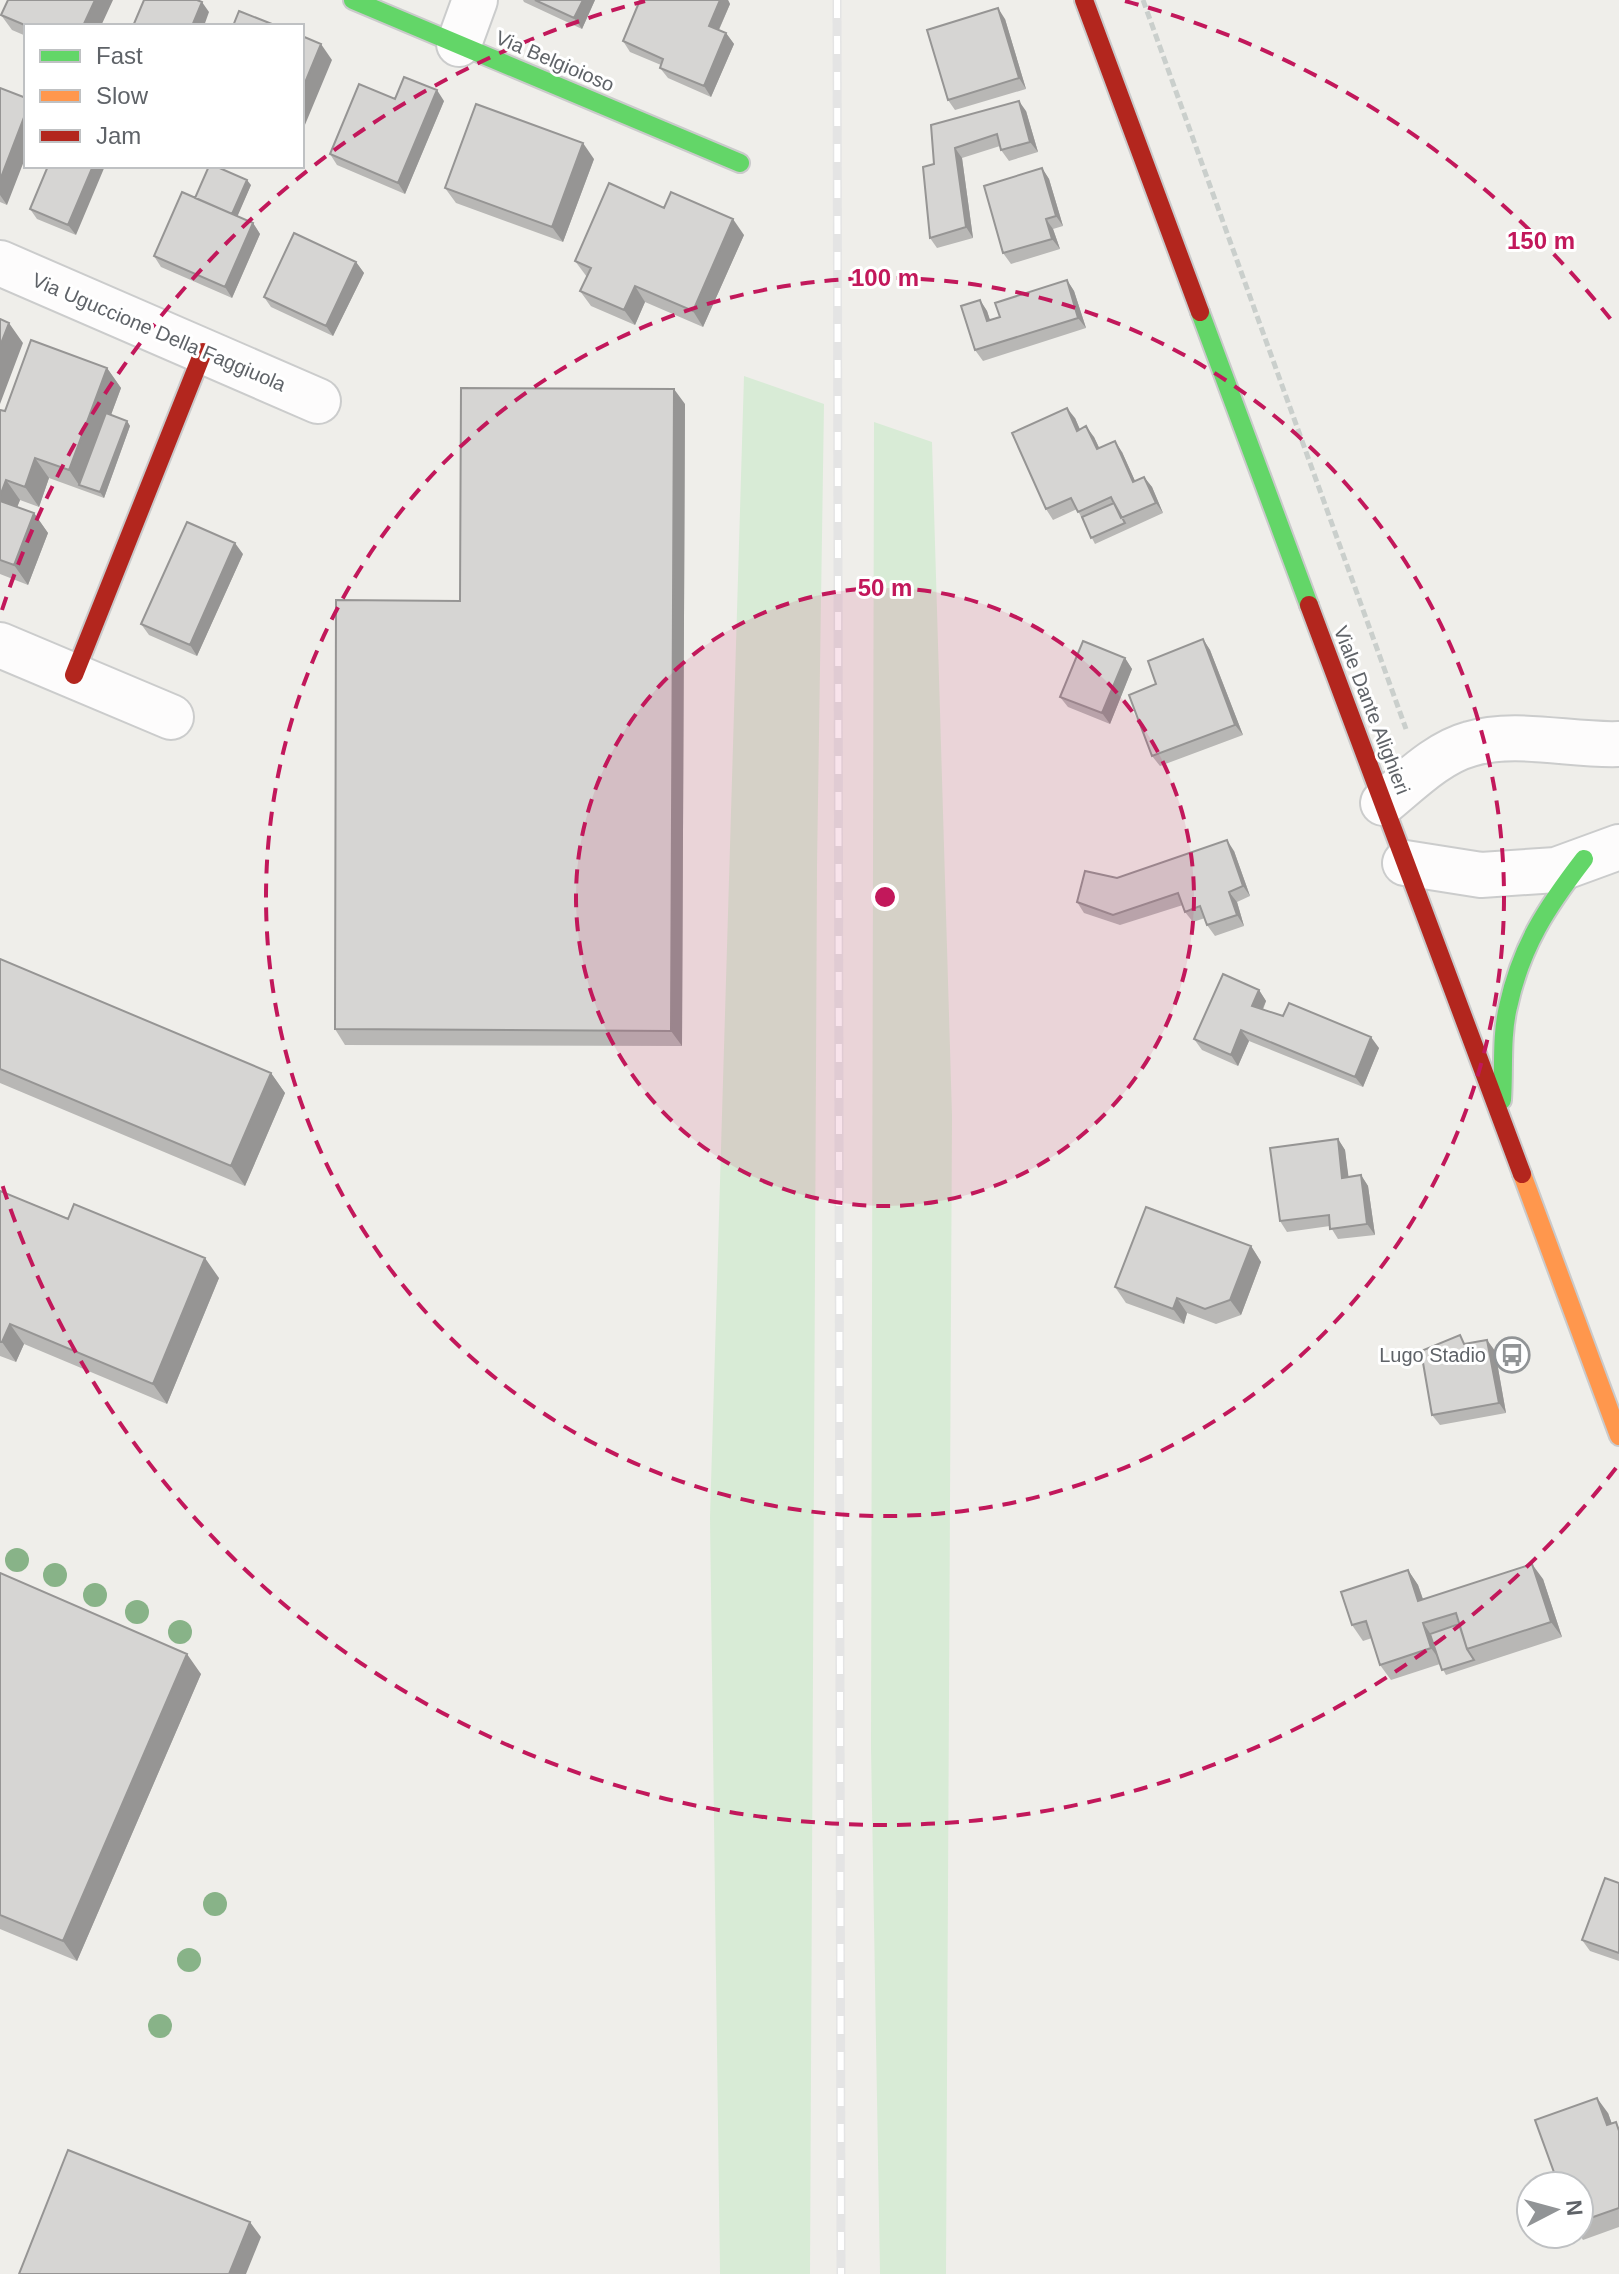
<svg xmlns="http://www.w3.org/2000/svg" width="1619" height="2274" viewBox="0 0 1619 2274" font-family="Arial,sans-serif">
<style>
.green{fill:#d8ebd6}
.lines{fill:none;stroke-linecap:round;stroke-linejoin:round}
.street-casing{stroke:#cbcccc;stroke-width:48}
.fast-casing{stroke:#cacacb;stroke-width:22}
.slow-casing{stroke:#cacacb;stroke-width:22}
.jam-casing{stroke:#cacacb;stroke-width:22}
.path{stroke:#cacfcc;stroke-width:5;stroke-dasharray:8 4;stroke-linecap:butt}
.street{stroke:#fdfcfc;stroke-width:44}
.fast{stroke:#63d668;stroke-width:18}
.slow{stroke:#ff974d;stroke-width:18}
.jam{stroke:#b3261e;stroke-width:18}
.rail-casing{stroke:#e4e4e4;stroke-width:9}
.rail{stroke:#fff;stroke-width:6;stroke-dasharray:18;stroke-linecap:butt}
.tree{fill:#88b388}
.wall{fill:#b8b7b5}
.shaded-wall{fill:#969594}
.building{fill:#d6d5d3;stroke:#969594;stroke-width:2}
.ring{fill:none;stroke:#c2185b;stroke-width:4;stroke-dasharray:14 10}
.labels{text-anchor:middle;stroke-width:6;stroke-linejoin:round;paint-order:stroke}
.street-label{font-size:20px;fill:#5f6368;stroke:#fff}
.poi-label{font-size:20px;fill:#5f6368;stroke:#fff;text-anchor:end}
.centre{fill:#c2185b;stroke:#fff;stroke-width:4}
.ring-label{font-size:24px;text-anchor:middle;font-weight:bold;fill:#c2185b;stroke:#fff;stroke-width:6;stroke-linejoin:round;paint-order:stroke}
</style>
<rect width="100%" height="100%" fill="#efeeea"/>
<path class="green" d="M744,376L824,404L817,866L810,2274H720L710,1518Z
M874,422L932,442L952,1116L946,2274H880L871,1748Z"/>
<g class="lines">
<defs>
<path id="street" d="M459,44L475,0
M0,263L318,401
M0,645L171,717
M1383,803C1409,782 1437,753 1470,744C1515,730 1572,746 1619,744
M1405,863L1481,875L1556,870L1619,847"/>
<path id="fast" d="M353,0L740,163
M1200,312L1309,605
M1502,1100C1504,1070 1501,1036 1508,1007C1521,946 1547,907 1584,859"/>
<path id="slow" d="M1522,1174L1619,1436"/>
<path id="jam" d="M1084,0L1200,312
M1309,605L1522,1174
M74,675L203,352"/>
</defs>
<use href="#street" class="street-casing"/>
<use href="#fast" class="fast-casing"/>
<use href="#slow" class="slow-casing"/>
<use href="#jam" class="jam-casing"/>
<path class="path" d="M1143,0L1406,729"/>
<use href="#street" class="street"/>
<use href="#fast" class="fast"/>
<use href="#slow" class="slow"/>
<use href="#jam" class="jam"/>
<defs>
<path id="rail" d="M837,0L841,2274"/>
</defs>
<use href="#rail" class="rail-casing"/>
<use href="#rail" class="rail"/>
</g>
<g class="tree">
<circle cx="17" cy="1560" r="12"/>
<circle cx="55" cy="1575" r="12"/>
<circle cx="95" cy="1595" r="12"/>
<circle cx="137" cy="1612" r="12"/>
<circle cx="180" cy="1632" r="12"/>
<circle cx="215" cy="1904" r="12"/>
<circle cx="189" cy="1960" r="12"/>
<circle cx="160" cy="2026" r="12"/>
</g>
<path class="wall" d="M523,0H595L582,29L524,2Z
M640,0H728L730,4L719,30L726,33L734,44L711,97L668,78L660,68L661,65L630,52L623,41Z
M1,15L26,26V36L12,30Z
M1005,19L1026,89L955,110L948,100Z
M0,88L7,205L0,202Z
M395,99L444,101L405,194L337,165L330,154Z
M1026,111L1038,152L1009,161L1001,150L1000,146L962,158L973,238L937,248L930,238L934,164L931,125Z
M594,159L563,242L456,203L445,188Z
M48,166L76,235L37,219L30,209Z
M1042,168L1049,179L1063,226L1053,229L1060,249L1011,264L1003,253Z
M251,185L237,216L253,223L260,234L232,298L161,267L154,256L195,198Z
M664,208L744,235L703,327L645,302L635,325L591,306L580,291L587,277L575,261Z
M356,262L364,273L333,336L271,307L264,297Z
M1067,280L1074,291L1086,328L983,361L975,350L980,300L987,311L990,320L1000,317Z
M107,368L121,388L111,415L127,421L130,426L104,498L49,478L39,507L20,500L17,507L34,513L48,533L28,585L0,574V409L5,411Z
M685,404L682,1046L345,1045L335,1029Z
M1075,418L1080,430L1094,437L1099,448L1122,452L1135,481L1144,477L1152,487L1163,513L1095,544L1077,509L1053,520L1046,509Z
M243,554L197,656L149,635L141,624Z
M1203,639L1210,650L1243,735L1160,766L1152,756L1156,684Z
M1125,658L1132,669L1110,724L1068,707L1060,697Z
M1234,851L1250,896L1237,902L1244,926L1215,936L1207,925L1205,918L1193,922L1185,912L1183,905L1120,925L1084,913L1077,902L1117,878Z
M0,959L271,1073L285,1093L245,1186L0,1083Z
M1259,990L1266,1001L1263,1010L1379,1048L1363,1087L1249,1041L1238,1066L1202,1050L1194,1039Z
M1338,1139L1345,1150L1348,1177L1361,1175L1368,1186L1375,1235L1338,1239L1330,1226L1287,1232L1280,1221Z
M0,1191L219,1278L167,1404L24,1344L16,1362L0,1356Z
M1251,1246L1261,1262L1241,1315L1216,1324L1187,1313L1184,1324L1126,1303L1115,1287Z
M1487,1340L1495,1351L1506,1413L1440,1425L1432,1415L1466,1344Z
M1408,1570L1418,1585L1423,1599L1543,1579L1562,1637L1446,1675L1440,1664L1391,1680L1380,1665L1372,1638L1363,1641L1352,1625Z
M0,1573L201,1674L77,1961L0,1929Z
M1619,1883V1961L1590,1951L1582,1940Z
M1608,2113L1612,2124L1619,2127V2227L1583,2240L1579,2234V2186Z"/>
<path class="shaded-wall" d="M95,0H113L101,26H83Z
M583,0H595L582,29L574,18Z
M720,0H728L730,4L716,36L709,26Z
M202,2L209,12L204,26H192Z
M998,8L1005,19L1026,89L1019,78Z
M726,33L734,44L711,97L704,86Z
M321,44L332,60L302,132V90Z
M437,90L444,101L405,194L398,183Z
M1019,101L1026,111L1038,152L1030,142Z
M26,112V156L7,205L0,195V180Z
M583,143L594,159L563,242L552,227Z
M955,148L962,158L973,238L966,227Z
M93,166H105L76,235L68,225Z
M1042,168L1049,179L1063,226L1056,216Z
M247,180L251,185L235,222L231,217Z
M733,219L744,235L703,327L693,311Z
M1046,219L1053,229L1060,249L1052,239Z
M253,223L260,234L232,298L225,287Z
M356,262L364,273L333,336L326,326Z
M1067,280L1074,291L1086,328L1078,318Z
M635,286L645,302L635,325L624,310Z
M980,300L987,311L994,332L987,321Z
M9,323L23,343L0,404V346Z
M107,368L121,388L84,487L79,485L69,470Z
M674,389L685,404L682,1046L671,1031Z
M1067,408L1075,418L1085,441L1077,431Z
M127,421L130,426L104,498L100,492Z
M1086,426L1094,437L1105,460L1097,449Z
M1115,441L1122,452L1140,492L1133,482Z
M35,458L49,478L39,507L25,487Z
M1144,477L1152,487L1163,513L1156,503Z
M6,480L20,500L12,520L0,503V496Z
M34,513L48,533L28,585L14,565Z
M235,543L243,554L197,656L190,645Z
M1203,639L1210,650L1243,735L1235,725Z
M1125,658L1132,669L1110,724L1102,713Z
M1227,840L1234,851L1250,896L1243,886Z
M1229,892L1237,902L1244,926L1237,915Z
M1259,990L1266,1001L1259,1017L1252,1006Z
M1241,1030L1249,1041L1238,1066L1231,1055Z
M1371,1037L1379,1048L1363,1087L1355,1077Z
M271,1073L285,1093L245,1186L231,1166Z
M1338,1139L1345,1150L1350,1188L1342,1178Z
M1361,1175L1368,1186L1375,1235L1367,1224Z
M1251,1246L1261,1262L1241,1315L1230,1300Z
M205,1258L219,1278L167,1404L153,1384Z
M1177,1298L1187,1313L1184,1324L1173,1309Z
M10,1324L24,1344L16,1362L2,1342Z
M1487,1340L1495,1351L1506,1413L1499,1403Z
M1532,1564L1543,1579L1562,1637L1551,1622Z
M1408,1570L1418,1585L1429,1617L1418,1601Z
M1423,1623L1434,1639L1442,1663L1431,1648Z
M187,1654L201,1674L77,1961L63,1941Z
M1597,2098L1608,2113L1618,2141L1607,2125Z
M250,2222L261,2237L246,2274H229Z"/>
<path class="building" d="M8,0H95L83,26H27L1,15Z
M144,0H197L202,2L192,26H133Z
M535,0H583L574,18Z
M640,0H720L709,26L726,33L704,86L660,68L663,59L623,41Z
M998,8L1019,78L948,100L927,30Z
M239,11L277,26H233Z
M302,36L321,44L302,90Z
M404,77L437,90L398,183L330,154L359,84L395,99Z
M0,88L26,98V112L0,180Z
M1019,101L1030,142L1001,150L997,134L955,148L966,227L930,238L923,167L934,164L931,125Z
M476,104L583,143L552,227L445,188Z
M48,166H93L68,225L30,209Z
M209,166H215L247,180L232,214L195,198Z
M1042,168L1056,216L1046,219L1052,239L1003,253L984,186Z
M609,183L664,208L671,192L733,219L693,311L635,286L624,310L580,291L591,268L575,261Z
M182,192L253,223L225,287L154,256Z
M294,233L356,262L326,326L264,297Z
M1067,280L1078,318L975,350L961,306L980,300L987,321L1000,317L995,303Z
M0,319L9,323L0,346Z
M31,340L107,368L69,470L35,458L25,487L6,480L0,496V410L5,411Z
M461,388L674,389L671,1031L335,1029L336,600L460,601Z
M1067,408L1077,431L1086,426L1097,449L1115,441L1133,482L1144,477L1156,503L1121,518L1111,497L1078,512L1071,498L1046,509L1012,433Z
M106,413L127,421L100,492L79,485Z
M0,501L34,513L14,565L0,560Z
M1114,503L1125,523L1091,538L1082,517Z
M187,522L235,543L190,645L141,624Z
M1203,639L1235,725L1152,756L1129,695L1156,684L1148,661Z
M1083,641L1125,658L1102,713L1060,697Z
M1227,840L1243,886L1229,892L1237,915L1207,925L1200,906L1185,912L1178,893L1113,915L1077,902L1085,871L1117,878Z
M0,959L271,1073L231,1166L0,1069Z
M1223,974L1259,990L1252,1006L1283,1016L1289,1003L1371,1037L1355,1077L1241,1030L1231,1055L1194,1039Z
M1338,1139L1342,1178L1361,1175L1367,1224L1330,1229L1329,1215L1280,1221L1270,1148Z
M0,1191L68,1219L74,1204L205,1258L153,1384L10,1324L2,1342H0Z
M1146,1207L1251,1246L1230,1300L1205,1309L1177,1298L1173,1309L1115,1287Z
M1460,1335L1464,1344L1487,1340L1499,1403L1432,1415L1421,1351Z
M1532,1564L1551,1622L1467,1649L1456,1613L1423,1623L1431,1648L1380,1665L1366,1621L1352,1625L1341,1592L1408,1570L1418,1601Z
M0,1573L187,1654L63,1941L0,1915Z
M1459,1624L1467,1649L1474,1660L1442,1670L1430,1634Z
M1605,1878L1619,1883V1953L1582,1940Z
M1597,2098L1607,2125L1616,2122L1619,2131V2208L1579,2222V2186H1559L1535,2120Z
M68,2150L250,2222L229,2274H19Z"/>
<circle cx="885" cy="897" r="309" fill="#c2185b" fill-opacity=".12"/>
<g class="ring">
<circle cx="885" cy="897" r="309"/>
<circle cx="885" cy="897" r="619"/>
<path d="M1616 1468A928 928 0 0 1 2 1184M2 610A928 928 0 0 1 645 1M1125 1A928 928 0 0 1 1616 326"/>
</g>
<defs>
<symbol id="bus-ring" viewBox="-11 -11 22 22"><circle r="9.5" fill="#fff" stroke="#919496" stroke-width="1.5"/><path d="M-5-6H5V4H4V6H2V4H-2V6H-4V4H-5ZM-3.5-4V0h7V-4ZM-3.5 1.2v1.5H-2V1.2ZM2 1.2v1.5H3.5V1.2Z" fill="#919496"/></symbol>
</defs>
<g fill-rule="evenodd">
<use href="#bus-ring" x="1492" y="1335" width="40" height="40"/>
</g>
<g class="labels">
<g class="street-label">
<text transform="translate(555 61) rotate(23)" y="7">Via Belgioioso</text>
<text transform="translate(159 332) rotate(23)" y="7">Via Uguccione Della Faggiuola</text>
<text transform="translate(1372 710) rotate(69)" y="7">Viale Dante Alighieri</text>
</g>
<g class="poi-label">
<text x="1486" y="1362">Lugo Stadio</text>
</g>
</g>
<circle cx="885" cy="897" r="12" class="centre"/>
<g class="ring-label">
<text x="1541" y="249">150 m</text>
<text x="885" y="286">100 m</text>
<text x="885" y="596">50 m</text>
</g>
<rect x="24" y="24" width="280" height="144" fill="#ffffff" stroke="#bfc1c3" stroke-width="2"/>
<rect x="40" y="50" width="40" height="12" fill="#63d668" stroke="#bfc1c3" stroke-width="2"/>
<text x="96" y="64" font-size="24" fill="#5f6368">Fast</text>
<rect x="40" y="90" width="40" height="12" fill="#ff974d" stroke="#bfc1c3" stroke-width="2"/>
<text x="96" y="104" font-size="24" fill="#5f6368">Slow</text>
<rect x="40" y="130" width="40" height="12" fill="#b3261e" stroke="#bfc1c3" stroke-width="2"/>
<text x="96" y="144" font-size="24" fill="#5f6368">Jam</text>
<g transform="translate(1555 2210) rotate(84)"><circle r="38" fill="#ffffff" stroke="#bfc1c3" stroke-width="2"/>
<path d="M0-6L14 30L0 20L-14 30Z" fill="#919496"/>
<text y="-12" font-size="22" font-weight="bold" text-anchor="middle" fill="#5f6368">N</text>
</g>
</svg>
